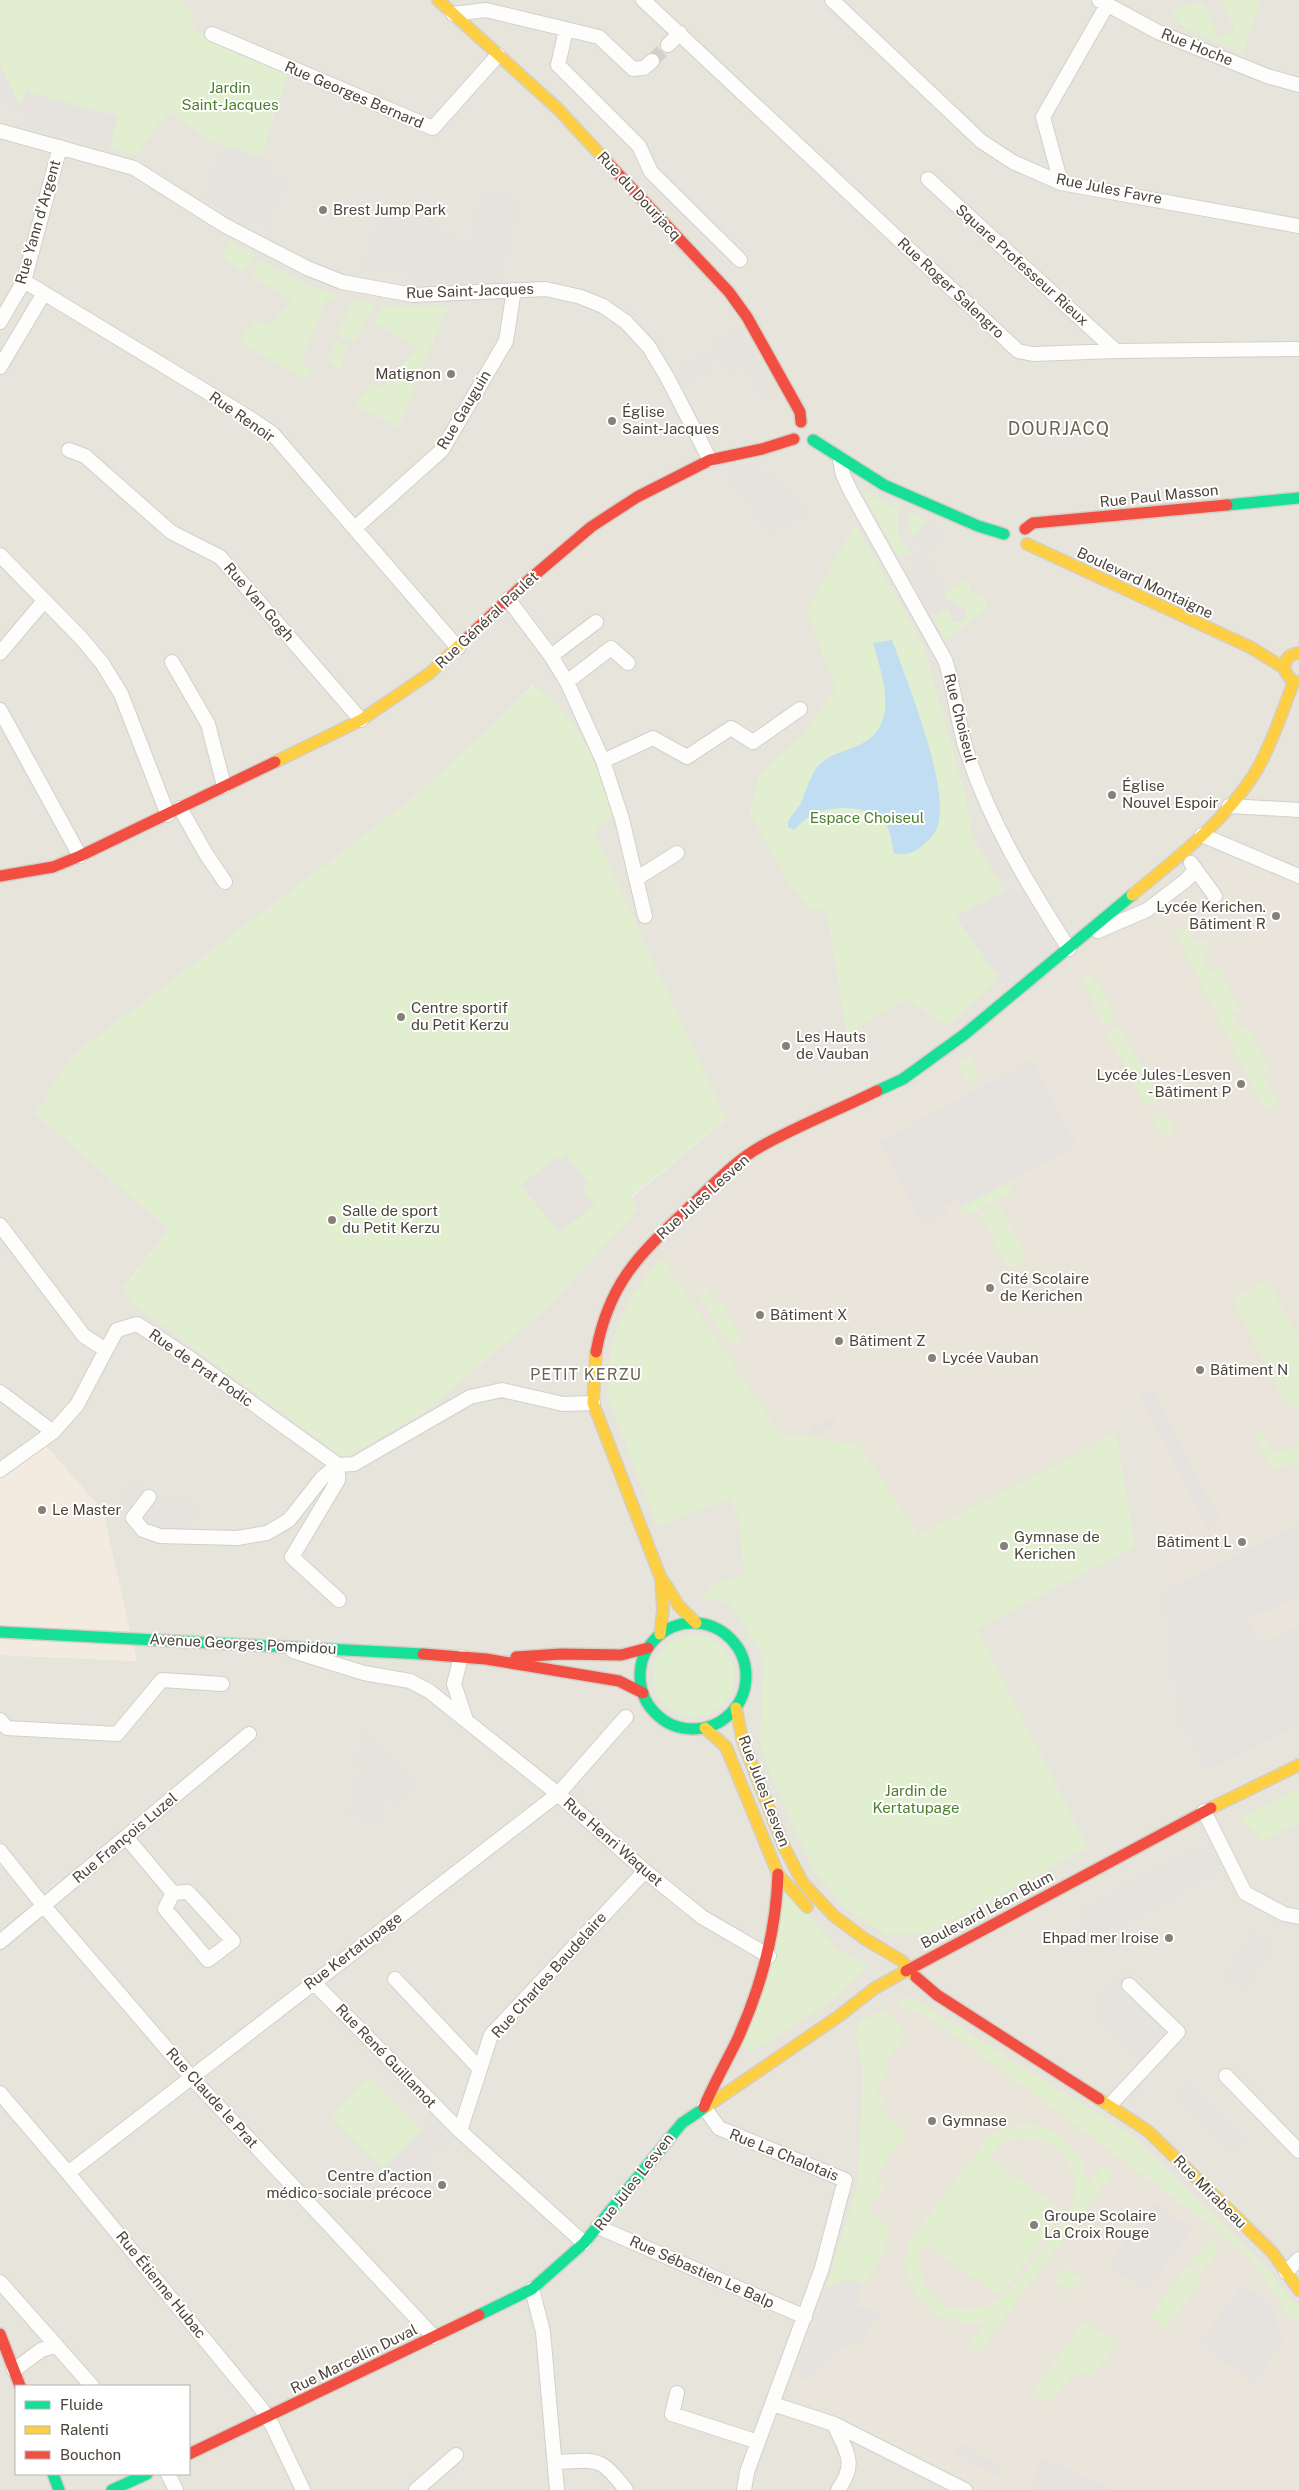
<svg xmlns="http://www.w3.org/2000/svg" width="1299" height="2490" viewBox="0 0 1299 2490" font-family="'Public Sans',sans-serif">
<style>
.residential{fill:#e7e4dc;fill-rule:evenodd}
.commercial{fill:#f3ebdf}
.industrial{fill:#e6e2de}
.education{fill:#eae5da}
.green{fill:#e1eecf;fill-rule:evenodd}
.parking{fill:#e6e3df}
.water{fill:#c0ddf1}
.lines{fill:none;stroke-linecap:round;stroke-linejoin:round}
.street-tunnel{stroke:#d2cfca;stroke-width:14;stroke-dasharray:14 7;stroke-linecap:butt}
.street-casing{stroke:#d2d0cb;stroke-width:16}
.fast-casing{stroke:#d3cfc5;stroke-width:14}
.slow-casing{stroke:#d3cfc5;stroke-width:14}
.jam-casing{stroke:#d3cfc5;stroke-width:14}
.street{stroke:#fdfdfc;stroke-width:14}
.fast{stroke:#16e098;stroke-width:11}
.slow{stroke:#ffcf43;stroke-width:11}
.jam{stroke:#f24e42;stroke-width:11}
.poi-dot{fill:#868178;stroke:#fff;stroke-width:2}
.labels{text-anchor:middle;stroke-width:4;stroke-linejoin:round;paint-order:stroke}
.street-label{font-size:15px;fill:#4b4439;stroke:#fff}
.park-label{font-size:15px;fill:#4a7f2a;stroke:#fff}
.poi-label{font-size:15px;fill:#4b4439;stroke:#fff;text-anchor:start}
.neighbourhood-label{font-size:16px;letter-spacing:1px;fill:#6e6250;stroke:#fff}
.quarter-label{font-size:18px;letter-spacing:1px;fill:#6e6250;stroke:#fff}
</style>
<rect width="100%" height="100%" fill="#f4f2ee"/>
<path class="residential" d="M0,0H1299V2490H0V1655L137,1661L44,1443L0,1477ZM533,685L594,833L725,1120L631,1198L637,1210L547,1307L424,1412L417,1415L123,1288L169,1229L36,1114L72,1056L409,802L499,720ZM16,2386H189V2474H16Z"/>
<path class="commercial" d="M44,1443L103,1511L137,1661L0,1655V1477Z"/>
<path class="industrial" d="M1018,886L1068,964L1018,1004L955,916Z"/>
<path class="education" d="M1222,854L1299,887V1731L1204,1780L1182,1723L1171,1661L1148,1456L1136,1398L1112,1411L1116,1433L918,1536L860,1446L812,1437H782L661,1257L746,1173L787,1147L895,1100L926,1079L1080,954L1218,883L1212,871L1214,858Z
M907,1997L913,1998L1132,2135L1266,2267L1299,2310V2490H981L894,2449L791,2396L816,2322L858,2183L863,2076L856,2033L860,2022Z"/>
<path class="green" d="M0,0H180L194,12L191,23L196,31L290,72L276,108L262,157L208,139L170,113L158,125L136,156L110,148L117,116L32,94L27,88L20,106L0,65Z
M1222,0H1261L1242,55L1181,26L1171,9L1203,2L1219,38L1235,30Z
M231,241L255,255L243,272L221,256Z
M260,260L308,285L336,295L333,302L326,300L301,362L311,370L305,379L240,342L255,319L269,326L293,301L250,276Z
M353,300L375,304L354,342L337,335Z
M382,305L448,306L399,427L355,406L372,383L381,388L418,348L374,322Z
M335,340L348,347L342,361V371L327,360Z
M862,491L899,509L898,532L911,555H897Z
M913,514L927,520L914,537L908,526L910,516Z
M855,524L923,645L965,793L972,837L1004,892L955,916L999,978L948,1026L906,999L847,1034L827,912L810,909L787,880L749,812L760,773L803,735L836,688L806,612Z
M965,581L971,584L969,590L985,598L987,607L946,641L932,617L949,608L951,620L957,622L965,621L967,614L948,601L946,592Z
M534,685C582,722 596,759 612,816L594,833L726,1119L631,1197L637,1210L547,1307L424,1412L345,1458L130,1302L123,1289L169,1229L36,1114L72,1056L409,802L499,720Z
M1186,925L1195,943L1204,939L1210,951L1202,956L1210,973L1220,969L1241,1010L1232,1014L1239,1029L1250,1028L1270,1069L1262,1074L1278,1105L1266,1111L1174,932Z
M1090,971L1097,986L1100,985L1116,1019L1104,1025L1082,979Z
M1120,1026L1160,1100L1146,1106L1107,1032Z
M970,1058L980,1076L968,1083L958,1064Z
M950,1109L990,1192L1007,1182L1013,1193L964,1217L960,1208L973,1201Z
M1165,1112L1175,1131L1163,1138L1153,1119Z
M998,1204L1027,1260L1009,1269L980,1213Z
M661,1257L782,1437H812L860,1446L918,1536L1116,1433L1135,1547L977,1629L1088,1848L924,1934L887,1935L844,1907L812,1868L773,1780L760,1744L764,1657L730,1604L704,1599V1595L713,1585L744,1575L739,1520L729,1499L657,1526L607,1395L612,1342L628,1301Z
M1268,1280L1299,1341V1411L1284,1401L1233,1299Z
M707,1289L714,1304L721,1301L741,1340L729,1345L698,1294Z
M1262,1433L1274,1453L1299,1446V1461L1273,1470L1256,1435Z
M653 1676a41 41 0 1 1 82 0a41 41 0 1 1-82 0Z
M1299,1789V1823L1262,1841L1240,1818Z
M781,1889L810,1916L836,1949L867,1964C850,1995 784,2031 753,2051L740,2046Z
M907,1997L913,1998L1132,2135L1266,2267L1299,2310V2319L1291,2321L1281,2303L1248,2256L1211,2226L936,2021L895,2004Z
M883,2010L900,2023L902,2032L906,2036L885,2064L890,2068L875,2092L886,2100L880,2110L908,2132L874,2178L885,2187L868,2209L889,2226L886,2246L865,2285L862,2282L835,2283L826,2289L858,2183L863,2076L856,2033L860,2022Z
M369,2076L422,2130L383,2169L330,2116Z
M1027,2124C1062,2129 1084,2151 1088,2185L1103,2166L1113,2173L979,2352L969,2345L986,2322C964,2326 943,2322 926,2307C910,2292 900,2264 909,2244C913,2233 924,2222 931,2213C950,2188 969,2162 988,2137L1003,2128ZM1017,2138C1036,2137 1053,2142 1065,2158C1074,2170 1077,2186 1073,2201C1066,2224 1023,2273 1006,2295C965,2327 913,2305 921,2250L978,2170L925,2244L1001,2296L1064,2212L989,2157L999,2145Z
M1210,2241H1214L1219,2248L1202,2272L1190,2263Z
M1065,2267L1082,2280L1071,2292L1054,2281Z
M1187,2267L1203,2279L1166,2329L1150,2317Z
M1085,2321L1117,2343L1092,2376L1087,2373L1070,2377L1054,2398L1043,2401L1032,2392Z"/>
<path class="parking" d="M0,65L20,106L11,111L0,88Z
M32,94L118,116L110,148L24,125Z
M226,147L274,162L269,174L285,181L266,226L204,200Z
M486,190L519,203L497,281L463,285L411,284L406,272L361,268L387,209L470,245Z
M738,328L756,357L754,360L772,392L764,397L744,363L730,372L713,346Z
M704,352L713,364L684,387L677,373Z
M758,463L757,475H773L804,512L770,531L724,469Z
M925,523L930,525L942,536L926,555L948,600L965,609L967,614L965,620L958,622L951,620L949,608L932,617L909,573L920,567L915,560L925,555L914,537Z
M986,832L1011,876L1001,880L977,837Z
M1032,1059L1078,1147L1007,1182L1005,1179L1006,1184L960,1208L956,1200L945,1206L948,1213L923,1227L880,1141Z
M566,1155L589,1183L582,1189L595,1205L559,1233L521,1185L557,1157L560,1160Z
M1153,1389L1222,1523L1208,1529L1139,1396Z
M834,1416L838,1425L813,1436L809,1427Z
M137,1482L170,1507L180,1495L199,1510L183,1531L145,1527L118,1506Z
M1299,1523V1596L1275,1608L1247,1618L1261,1644L1299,1626V1726L1205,1773L1182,1722L1171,1661L1164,1590Z
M365,1731L414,1782L395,1804L379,1787L372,1797L382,1798L381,1819L351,1816L353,1782H367L372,1778L356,1759L363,1754L360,1750Z
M1211,1849L1221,1870L1092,1938L1079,1912L1195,1850L1198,1856Z
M1253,1934L1271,1945L1245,1987L1227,1976Z
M1127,1972L1189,2032L1151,2070L1096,2018L1102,2010L1096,2002Z
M1189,2084L1245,2141L1233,2153L1177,2096Z
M439,2121L455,2138L447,2146L440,2144L427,2157L432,2174L403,2186L386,2171L431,2122Z
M1154,2201L1192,2230L1146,2293L1108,2265Z
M844,2280L862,2282L857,2307L883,2312L860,2343L837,2350L808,2381L798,2377L826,2289Z
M1242,2284L1269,2303L1284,2342L1254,2384L1199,2343Z
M959,2442L1003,2467L997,2477L953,2452Z
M1040,2457L1104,2485L1110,2490H1032Z"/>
<path class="water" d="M892,640C906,679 952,790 937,828C934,835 928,841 922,846C915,852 904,857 894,853C892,844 891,831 885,823C870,806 839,805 819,812C809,815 801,823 794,830L788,827V822C792,815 797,809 801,803C806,791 810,775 819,765C832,752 848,751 863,743C900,723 882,675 873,643Z"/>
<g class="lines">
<path class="street-tunnel" d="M652,61L668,45"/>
<defs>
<path id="street" d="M643,0L1018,351L1033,354L1116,351L1299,349
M832,0L981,141L1013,162L1061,183L1299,226
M1099,0L1158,32L1267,76L1299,85
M453,14L486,10L599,37L633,69L644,68L652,61
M566,30L558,65L639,146L651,172L740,260
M212,34L433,128L498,55
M668,45L680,33
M0,131L134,168L224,225L307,268L342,282L413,295L546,289L581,297L603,306L626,322L649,347L667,377L710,460
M928,179L1116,351
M1061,183L1043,117L1107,5
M24,281L245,415L272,433L458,648
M0,322L24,281L60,147
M0,367L44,293
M69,450L85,456L171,532L220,557L361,720
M840,459L843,475L851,492L945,660C955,689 957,720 966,749C989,821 1029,886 1069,949
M355,528L442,450L506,341L514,290
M0,555L82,639L102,663L121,694L168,815
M508,599L551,656L567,682L603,761L622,819L645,916
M0,653L44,601
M551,656L596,622
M172,662L208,724L224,786
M567,682L611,648L628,663
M0,710L80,856
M603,761L653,738L687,757L731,728L753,742L800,709
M1229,806L1299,810
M180,808L206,854L225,882
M1202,835L1299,876
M1191,863L1215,896
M636,879L677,853
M1098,931L1147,910L1185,881L1196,870
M0,1225L84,1336L106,1350L117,1330L137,1324L188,1357L338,1465L354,1464L470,1397L502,1390L563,1404L593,1403
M0,1392L53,1432
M338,1465V1480L292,1557L339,1600
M0,1470L53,1432L77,1405L106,1350
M149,1497L133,1518L143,1530L160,1536L237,1538L267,1533L289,1520L322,1478L338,1465
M293,1651L364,1673L410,1681L429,1691L558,1794L645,1871L702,1917L769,1956
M461,1657L454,1684L465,1717
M0,1720L7,1728L117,1734L162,1680L222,1684
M1204,1811L1245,1893L1284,1914L1299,1917
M126,1837L173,1893
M0,1851L43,1905L191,2077L434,2337
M188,1892L233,1941L208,1960L165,1909L173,1893Z
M0,1942L249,1734
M395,1979L480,2069
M313,1982L460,2131
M1226,2076L1299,2151
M0,2093L68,2173L261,2408L272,2425L303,2490
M1110,2105L1178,2032L1129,1985
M704,2107L719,2128L845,2180L822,2268L747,2472L744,2490
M68,2173L558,1794L626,1717
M598,2227L805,2317
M584,2243L460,2131L491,2035L645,1871
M1286,2272L1299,2259
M0,2282L92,2386
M532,2289L543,2332L557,2490
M14,2370L41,2350L55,2346
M677,2393L672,2414L758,2442
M773,2404L834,2424L965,2490
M834,2424C846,2452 858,2462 838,2490
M555,2462C597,2461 599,2454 626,2490
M168,2474L176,2490
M416,2490L456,2455"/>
<path id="fast" d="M813,440L884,485L978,526L1004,534
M1227,505L1299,498
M877,1091L903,1079L965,1034L1132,895
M640 1676a53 53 0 1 1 106 0a53 53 0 1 1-106 0Z
M0,1632L423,1654
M479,2315L532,2289L584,2243L682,2123L706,2107
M53,2474L59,2490
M112,2490L147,2474"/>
<path id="slow" d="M438,0L558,109L608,163
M1027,544L1250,647L1284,668
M1291,679C1280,669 1284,655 1299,653
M275,762L361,720L430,673L465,640
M1132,895C1176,859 1225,821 1255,773C1272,744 1282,712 1294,681
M596,1352L593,1403L660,1576L679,1606L696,1623
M660,1634L663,1610L661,1581
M736,1708L742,1738L750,1760L784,1847L803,1883L834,1916L865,1939L902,1961L916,1977
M705,1728L726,1747L778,1874L807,1907
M1211,1808L1299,1765
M1099,2099L1148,2131L1272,2252L1299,2290
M706,2107L839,2016L875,1988L906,1971"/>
<path id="jam" d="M608,163L729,292L747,317L800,412L801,422
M1025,529L1033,523L1227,505
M465,640L523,585L591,527L637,497L710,460L762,449L794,439
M0,876L53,867L80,856L275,762
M596,1352C610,1276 646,1249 699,1198C718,1180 737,1160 760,1147C797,1126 838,1110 877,1091
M423,1654L486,1659L619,1681L643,1693
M516,1657L561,1654L621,1655L648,1648
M906,1971L1211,1808
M916,1977L937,1995L1099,2099
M704,2107C714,2083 727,2061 738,2038C762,1985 776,1932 778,1874
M0,2334L20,2386
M189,2454L479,2315"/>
</defs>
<use href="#street" class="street-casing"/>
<use href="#fast" class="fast-casing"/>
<use href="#slow" class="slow-casing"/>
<use href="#jam" class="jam-casing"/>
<use href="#street" class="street"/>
<use href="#fast" class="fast"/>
<use href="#slow" class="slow"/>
<use href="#jam" class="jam"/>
</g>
<g class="poi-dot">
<circle cx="323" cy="210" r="5"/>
<circle cx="451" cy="374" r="5"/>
<circle cx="612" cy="421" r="5"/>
<circle cx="1112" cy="795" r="5"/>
<circle cx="1276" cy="916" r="5"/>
<circle cx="401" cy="1017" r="5"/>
<circle cx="786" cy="1046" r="5"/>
<circle cx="1241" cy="1084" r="5"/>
<circle cx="332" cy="1220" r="5"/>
<circle cx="990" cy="1288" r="5"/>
<circle cx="760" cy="1315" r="5"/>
<circle cx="839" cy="1341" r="5"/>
<circle cx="932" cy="1358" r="5"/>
<circle cx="1200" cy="1370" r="5"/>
<circle cx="42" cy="1510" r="5"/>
<circle cx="1242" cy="1542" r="5"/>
<circle cx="1004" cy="1546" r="5"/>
<circle cx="1169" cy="1938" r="5"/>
<circle cx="932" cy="2121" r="5"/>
<circle cx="442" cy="2185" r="5"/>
<circle cx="1034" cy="2225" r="5"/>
</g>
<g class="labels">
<g class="street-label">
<text transform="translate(1197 47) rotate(22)" y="5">Rue Hoche</text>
<text transform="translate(354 95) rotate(23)" y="5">Rue Georges Bernard</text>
<text transform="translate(1109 189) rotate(11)" y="5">Rue Jules Favre</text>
<text transform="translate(639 196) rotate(47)" y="5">Rue du Dourjacq</text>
<text transform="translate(38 222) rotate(-74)" y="5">Rue Yann d'Argent</text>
<text transform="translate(1022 265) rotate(42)" y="5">Square Professeur Rieux</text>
<text transform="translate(951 288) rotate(43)" y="5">Rue Roger Salengro</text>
<text transform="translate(470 291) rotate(-2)" y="5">Rue Saint-Jacques</text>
<text transform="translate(464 410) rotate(-59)" y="5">Rue Gauguin</text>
<text transform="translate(242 417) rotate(35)" y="5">Rue Renoir</text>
<text transform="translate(1159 496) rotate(-6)" y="5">Rue Paul Masson</text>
<text transform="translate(1145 583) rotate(25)" y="5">Boulevard Montaigne</text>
<text transform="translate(259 602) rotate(49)" y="5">Rue Van Gogh</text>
<text transform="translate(487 620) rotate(-43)" y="5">Rue Général Paulet</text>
<text transform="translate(960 718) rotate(76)" y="5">Rue Choiseul</text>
<text transform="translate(703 1197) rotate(-42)" y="5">Rue Jules Lesven</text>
<text transform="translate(201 1368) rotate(35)" y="5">Rue de Prat Podic</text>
<text transform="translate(243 1644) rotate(3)" y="5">Avenue Georges Pompidou</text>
<text transform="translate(764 1791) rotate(69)" y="5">Rue Jules Lesven</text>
<text transform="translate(125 1838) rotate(-40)" y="5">Rue François Luzel</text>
<text transform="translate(613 1842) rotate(41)" y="5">Rue Henri Waquet</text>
<text transform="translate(987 1910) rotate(-28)" y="5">Boulevard Léon Blum</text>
<text transform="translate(353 1951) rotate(-37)" y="5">Rue Kertatupage</text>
<text transform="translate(549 1975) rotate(-48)" y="5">Rue Charles Baudelaire</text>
<text transform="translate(386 2056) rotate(46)" y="5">Rue René Guillamot</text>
<text transform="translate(212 2098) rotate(48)" y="5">Rue Claude le Prat</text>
<text transform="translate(784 2155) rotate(22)" y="5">Rue La Chalotais</text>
<text transform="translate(634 2182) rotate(-52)" y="5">Rue Jules Lesven</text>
<text transform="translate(1210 2192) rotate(45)" y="5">Rue Mirabeau</text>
<text transform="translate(702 2272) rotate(24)" y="5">Rue Sébastien Le Balp</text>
<text transform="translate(161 2285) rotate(51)" y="5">Rue Étienne Hubac</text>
<text transform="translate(354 2359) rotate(-26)" y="5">Rue Marcellin Duval</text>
</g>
<g class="park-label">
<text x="230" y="93">Jardin<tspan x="230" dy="17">Saint-Jacques</tspan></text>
<text x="867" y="823">Espace Choiseul</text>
<text x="916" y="1796">Jardin de<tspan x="916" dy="17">Kertatupage</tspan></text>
</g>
<g class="poi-label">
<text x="333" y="215">Brest Jump Park</text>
<text x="441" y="379" text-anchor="end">Matignon</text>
<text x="622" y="417">Église<tspan x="622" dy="17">Saint-Jacques</tspan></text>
<text x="1122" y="791">Église<tspan x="1122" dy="17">Nouvel Espoir</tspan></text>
<text x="1266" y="912" text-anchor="end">Lycée Kerichen.<tspan x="1266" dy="17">Bâtiment R</tspan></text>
<text x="411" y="1013">Centre sportif<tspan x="411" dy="17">du Petit Kerzu</tspan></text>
<text x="796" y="1042">Les Hauts<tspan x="796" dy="17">de Vauban</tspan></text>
<text x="1231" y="1080" text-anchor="end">Lycée Jules-Lesven<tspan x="1231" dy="17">- Bâtiment P</tspan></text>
<text x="342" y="1216">Salle de sport<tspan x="342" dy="17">du Petit Kerzu</tspan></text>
<text x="1000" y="1284">Cité Scolaire<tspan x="1000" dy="17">de Kerichen</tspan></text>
<text x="770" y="1320">Bâtiment X</text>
<text x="849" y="1346">Bâtiment Z</text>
<text x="942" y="1363">Lycée Vauban</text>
<text x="1210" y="1375">Bâtiment N</text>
<text x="52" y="1515">Le Master</text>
<text x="1014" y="1542">Gymnase de<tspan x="1014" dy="17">Kerichen</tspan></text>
<text x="1232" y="1547" text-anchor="end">Bâtiment L</text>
<text x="1159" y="1943" text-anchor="end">Ehpad mer Iroise</text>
<text x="942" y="2126">Gymnase</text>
<text x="432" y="2181" text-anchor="end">Centre d’action<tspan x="432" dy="17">médico-sociale précoce</tspan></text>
<text x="1044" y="2221">Groupe Scolaire<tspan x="1044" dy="17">La Croix Rouge</tspan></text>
</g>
<g class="neighbourhood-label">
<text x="586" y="1380">PETIT KERZU</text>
</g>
<g class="quarter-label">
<text x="1059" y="435">DOURJACQ</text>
</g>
</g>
<rect x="15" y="2385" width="175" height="90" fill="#ffffff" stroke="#b7b4b0"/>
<rect x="25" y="2401" width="25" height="8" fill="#16e098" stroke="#b7b4b0"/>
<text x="60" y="2410" font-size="15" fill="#4b4439">Fluide</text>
<rect x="25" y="2426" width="25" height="8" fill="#ffcf43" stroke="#b7b4b0"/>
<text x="60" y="2435" font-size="15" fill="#4b4439">Ralenti</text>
<rect x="25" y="2451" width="25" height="8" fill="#f24e42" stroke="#b7b4b0"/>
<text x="60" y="2460" font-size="15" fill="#4b4439">Bouchon</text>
</svg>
